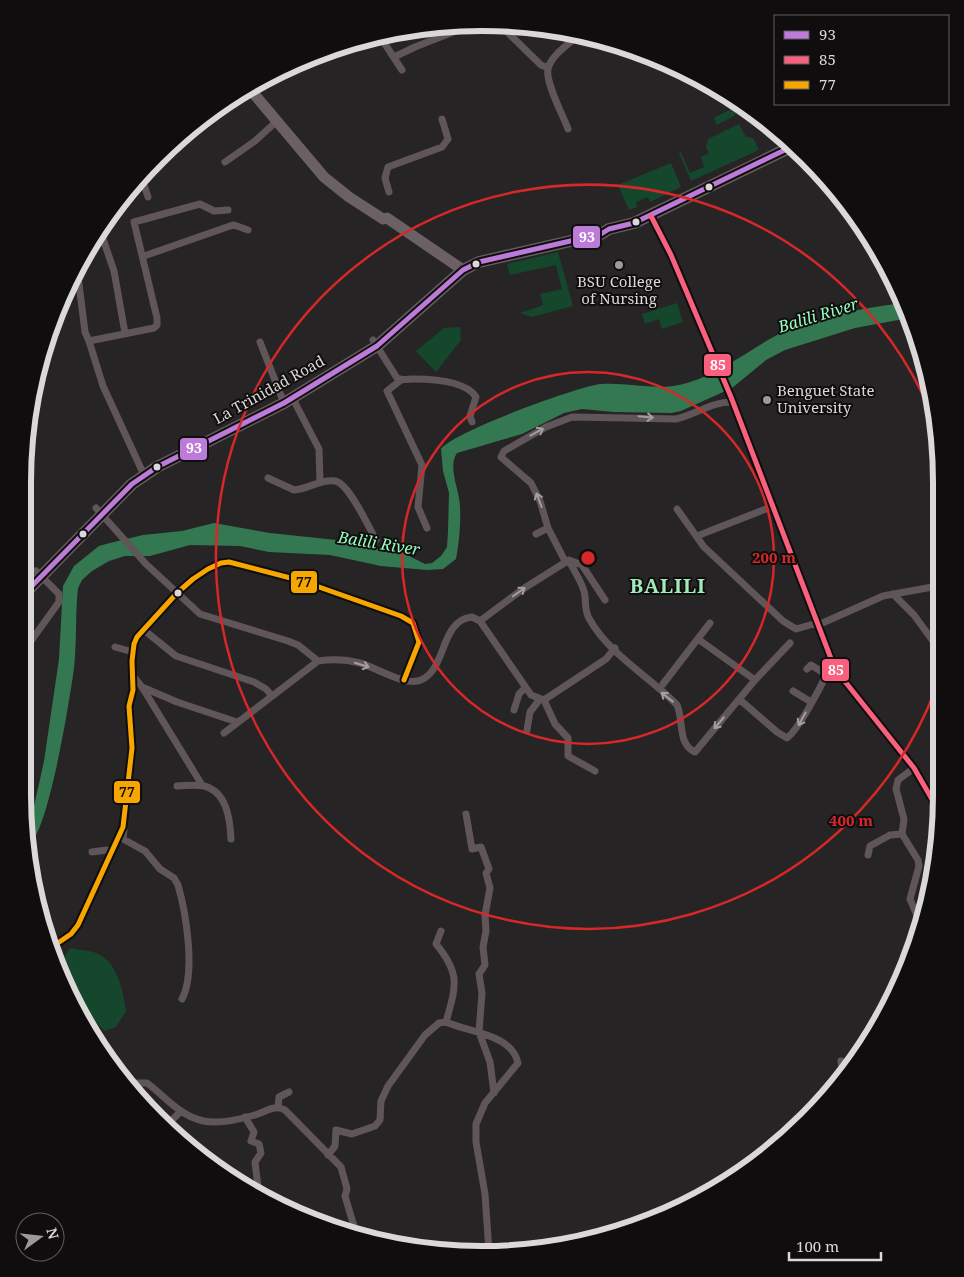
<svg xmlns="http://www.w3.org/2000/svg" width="964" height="1277" viewBox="0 0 964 1277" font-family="'Noto Serif',serif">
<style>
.green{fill:#14472c}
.water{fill:#347851}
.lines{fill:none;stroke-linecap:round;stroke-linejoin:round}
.street{stroke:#60565a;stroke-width:7}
.primary{stroke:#6b6064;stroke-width:11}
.highway{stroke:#685b60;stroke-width:12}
.bus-1-casing{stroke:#0f0d0e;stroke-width:9}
.bus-2-casing{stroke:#0f0d0e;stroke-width:9}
.bus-3-casing{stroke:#0f0d0e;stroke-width:9}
.bus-1{stroke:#bd7bd9;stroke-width:5}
.bus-2{stroke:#f8607d;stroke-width:5}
.bus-3{stroke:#f7a600;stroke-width:5}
.oneway{stroke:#a49ea0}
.ring{fill:none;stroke:#d62828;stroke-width:2.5}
.bus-dot{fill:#dcd8da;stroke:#0f0d0e;stroke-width:2}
.poi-dot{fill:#9d999b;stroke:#0f0d0e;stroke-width:2}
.labels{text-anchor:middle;stroke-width:4;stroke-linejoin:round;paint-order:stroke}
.poi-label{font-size:15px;fill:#dcd8da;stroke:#0f0d0e}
.street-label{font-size:15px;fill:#dcd8da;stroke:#0f0d0e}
.water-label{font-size:16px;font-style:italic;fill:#97febe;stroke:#0f0d0e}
.district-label{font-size:20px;font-weight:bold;letter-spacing:1px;fill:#a1ebbb;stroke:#0f0d0e}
.rim{fill:none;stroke:#dcd8da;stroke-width:6}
.centre{fill:#d62828;stroke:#0f0d0e;stroke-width:2.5}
.ring-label{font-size:15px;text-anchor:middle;font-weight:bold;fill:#d62828;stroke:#0f0d0e;stroke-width:4;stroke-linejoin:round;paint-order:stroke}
.line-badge{stroke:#0f0d0e;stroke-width:2}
.badge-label{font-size:14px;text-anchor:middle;font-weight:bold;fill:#fff}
.pale-badge-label{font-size:14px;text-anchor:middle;font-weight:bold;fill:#111}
</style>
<rect width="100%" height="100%" fill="#272425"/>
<path class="green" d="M731,109L737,111L734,116L717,125L714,118Z
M739,124L746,137L753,138L759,150L691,181L679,153L681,152L690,173L704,167L701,157L709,153L706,147L708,139Z
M671,163L681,187L650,202L648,197L636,202L637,207L629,210L618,185Z
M558,252L573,306L531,317L520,313L543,305L540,294L562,289L556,265L510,275L507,264Z
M677,303L683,322L662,329L659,319L645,324L642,314Z
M460,327L461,340L436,372L416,351L444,328Z
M70,948C78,950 86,950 93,952C117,958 123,991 126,1011L116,1027L104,1031L94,1019L81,1016L59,965Z"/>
<path class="water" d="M902,303L909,318L855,328L785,350L766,360L732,388L681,411L671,413L614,412L582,409L564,413L522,434L457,453C447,467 460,491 460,507C461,524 459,543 456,559L443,569L427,570L381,566L330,555L269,552L240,546L190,545L150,556H125L109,561L92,571L82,580L78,588C75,615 77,642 74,668C70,698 49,830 29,845L27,827L33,811L44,761L59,659L63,586L74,566L99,546L106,544L143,535L182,531L214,523L270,533L336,540L401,552L425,564L432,563L441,556L447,547L448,532L449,493L443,471L441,449C451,433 578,386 601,384C631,382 658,392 687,383C721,373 747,351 777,335C814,316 861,309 902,303Z"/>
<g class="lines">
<path class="street" d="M499,24L541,65L548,68
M381,38L402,70
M394,57L415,47L476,23
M568,129C563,115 545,82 548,69C551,55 570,43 580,34
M225,162L255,141L278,120
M142,179L148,197
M389,192L385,178L388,167L442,147L448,139L442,119
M651,216L671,255L731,397L835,669L914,768L933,801
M100,230L114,271L125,333
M144,256L230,226L234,225L248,230
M77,268L85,332L89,341L154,328L157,325V318L134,222L200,204L214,211L228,210
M373,340L397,378C403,381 407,379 413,379C431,379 465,380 476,397L470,416L472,422
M89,341L103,386L144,475
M260,342L284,403
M401,380L387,391L422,465L418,507L427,528
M292,397L319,449L320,482
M268,478L294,490C308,489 321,479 335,481C349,483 369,528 376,540
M96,508L146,564L200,614L288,641L298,645L318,661
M677,509L704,547L783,621L796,629L817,623
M536,534L548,528
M697,536L771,507
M569,560C573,570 581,580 584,591C587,601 583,609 590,620C609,654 651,678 677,705C684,720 677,744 695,752L755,680L790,643
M565,561L548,528L540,501L531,483L501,457L504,451L546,427L572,417L676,419C695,415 713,401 733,402
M893,594L914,615L938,648
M480,621L523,589L569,560L582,565L605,600
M818,625L883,596L938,586
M144,630L176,656L254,682L266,689L271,695
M698,639L755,680
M115,647L133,652
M23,652L59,602V594L36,571
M807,669L811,665L827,675
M133,676L142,687L202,785
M663,684L710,623
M142,687L177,702L237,722
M793,691L811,702
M739,699L777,732L787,738C800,728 826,678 832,661
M544,700L606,659L615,648
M514,710L519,694L525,688
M527,730L530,712L540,699
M224,733L318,661C332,659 345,659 360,663C375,667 406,687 421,680C447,669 440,620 472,617L480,621L531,695L544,700L555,724L568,738V756L595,771
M914,768L898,780L896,789L904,819L902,834L918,860L919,866L910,899L921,925
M177,786C185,786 196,784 204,786C227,792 230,819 231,839
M466,814L472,849L481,847L489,869L486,873L490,888L485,915L486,931L483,947L485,965L479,974L482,993L479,1032L490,1062L494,1093
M124,830L123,839L145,851L160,869L174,878L178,885C186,913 196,973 182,999
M92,852L107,850L112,852
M868,855L870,846L890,835L902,834
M441,931L436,944C461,974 456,986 446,1022
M52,947L71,934L78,925L123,827L132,748L129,706L133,690L132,661L134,644L137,637L177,593L193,579L208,569L221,563L229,562L302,581L401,616L413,623L419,642L404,680
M841,1061L843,1076
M129,1083H147C162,1094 176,1111 194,1118C211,1126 238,1120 255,1115C266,1112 274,1104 285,1110L341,1167L347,1189L345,1196L356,1233
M278,1107L279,1097L289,1092
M245,1117L254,1132L251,1141L259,1144L261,1153L255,1162L258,1187L273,1199
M166,1126L181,1111
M328,1155L335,1146L336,1130L352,1134L375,1126L380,1120L381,1101L388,1086L425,1035L439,1023L446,1022C468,1032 512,1034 518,1063L485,1103L476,1124V1142L485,1194L489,1252
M761,1155V1157"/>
<path class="primary" d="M249,88L324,177L349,197L383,219L387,218L463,270"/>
<path class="highway" d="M23,595L132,484L157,467L284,403L377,346L463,270L479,262L601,234L609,229L634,223L793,146"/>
<defs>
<path id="bus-1" d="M23,595L132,484L157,467L284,403L377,346L463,270L479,262L601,234L609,229L634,223L793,146"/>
<path id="bus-2" d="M651,216L671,255L731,397L835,669L914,768L933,801"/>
<path id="bus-3" d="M52,947L71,934L78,925L123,827L132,748L129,706L133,690L132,661L134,644L137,637L177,593L193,579L208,569L221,563L229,562L302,581L401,616L413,623L419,642L404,680"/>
</defs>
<use href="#bus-1" class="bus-1-casing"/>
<use href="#bus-2" class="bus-2-casing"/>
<use href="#bus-3" class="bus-3-casing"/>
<use href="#bus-1" class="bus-1"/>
<use href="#bus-2" class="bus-2"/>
<use href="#bus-3" class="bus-3"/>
</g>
<defs><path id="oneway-shaft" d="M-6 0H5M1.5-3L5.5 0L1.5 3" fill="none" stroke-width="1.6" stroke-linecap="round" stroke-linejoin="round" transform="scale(1.25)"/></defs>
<g class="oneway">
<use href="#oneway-shaft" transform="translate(646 417) rotate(5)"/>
<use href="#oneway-shaft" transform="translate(537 432) rotate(-29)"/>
<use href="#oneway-shaft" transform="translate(539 500) rotate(-111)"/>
<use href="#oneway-shaft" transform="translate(519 592) rotate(-35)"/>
<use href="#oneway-shaft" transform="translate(362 665) rotate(17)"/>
<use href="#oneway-shaft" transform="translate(667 697) rotate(-142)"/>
<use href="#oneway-shaft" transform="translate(802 719) rotate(119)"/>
<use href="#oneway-shaft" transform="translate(719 723) rotate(130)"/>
</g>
<g class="ring">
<circle cx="588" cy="558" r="186"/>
<path d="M936 688A372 372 0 1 1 938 431"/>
</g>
<g class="bus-dot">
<circle cx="709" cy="187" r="4.5"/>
<circle cx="636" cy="222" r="4.5"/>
<circle cx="476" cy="264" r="4.5"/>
<circle cx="157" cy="467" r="4.5"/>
<circle cx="83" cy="534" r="4.5"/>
<circle cx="178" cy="593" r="4.5"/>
</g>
<g class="poi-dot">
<circle cx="619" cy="265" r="5"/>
<circle cx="767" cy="400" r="5"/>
</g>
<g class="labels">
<g class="poi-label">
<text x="619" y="287">BSU College<tspan x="619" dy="17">of Nursing</tspan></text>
<text x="777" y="396" text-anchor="start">Benguet State<tspan x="777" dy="17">University</tspan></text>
</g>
<g class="street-label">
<text transform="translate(269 390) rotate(-29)" y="5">La Trinidad Road</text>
</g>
<g class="water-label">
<text transform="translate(818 315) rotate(-17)" y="6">Balili River</text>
<text transform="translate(379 543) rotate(9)" y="6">Balili River</text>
</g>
<g class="district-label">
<text x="668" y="593">BALILI</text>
</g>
</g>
<path d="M0 0H964V1277H0ZM482 31H482A451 451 0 0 1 933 482V795A451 451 0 0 1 482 1246H482A451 451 0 0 1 31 795V482A451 451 0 0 1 482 31Z" fill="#0f0d0e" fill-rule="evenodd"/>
<path class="rim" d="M482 31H482A451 451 0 0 1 933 482V795A451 451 0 0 1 482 1246H482A451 451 0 0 1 31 795V482A451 451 0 0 1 482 31Z"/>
<circle cx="588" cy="558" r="8" class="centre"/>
<g class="ring-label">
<text x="774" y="563">200 m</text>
<text x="851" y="826">400 m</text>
</g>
<g class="line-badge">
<rect x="572" y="225" width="29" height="24" rx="5" fill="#bd7bd9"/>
<rect x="703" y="353" width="29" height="24" rx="5" fill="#f8607d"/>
<rect x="179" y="437" width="29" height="24" rx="5" fill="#bd7bd9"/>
<rect x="290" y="570" width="28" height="24" rx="5" fill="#f7a600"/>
<rect x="821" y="658" width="29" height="24" rx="5" fill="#f8607d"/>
<rect x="113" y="780" width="28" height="24" rx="5" fill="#f7a600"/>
</g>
<g class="badge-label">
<text x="587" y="242">93</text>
<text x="718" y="370">85</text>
<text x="194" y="453">93</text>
<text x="836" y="675">85</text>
</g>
<g class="pale-badge-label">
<text x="304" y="587">77</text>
<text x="127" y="797">77</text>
</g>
<rect x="774" y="15" width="175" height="90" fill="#0f0d0e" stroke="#615e60"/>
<rect x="784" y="31" width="25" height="8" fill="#bd7bd9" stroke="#615e60"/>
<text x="819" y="40" font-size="15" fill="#dcd8da">93</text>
<rect x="784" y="56" width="25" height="8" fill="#f8607d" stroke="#615e60"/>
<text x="819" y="65" font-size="15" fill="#dcd8da">85</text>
<rect x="784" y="81" width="25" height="8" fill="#f7a600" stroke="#615e60"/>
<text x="819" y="90" font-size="15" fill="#dcd8da">77</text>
<g transform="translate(40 1237) rotate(75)"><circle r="24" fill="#0f0d0e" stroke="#615e60"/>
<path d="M0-4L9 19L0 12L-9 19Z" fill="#9d999b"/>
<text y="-8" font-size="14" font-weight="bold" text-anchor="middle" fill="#dcd8da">N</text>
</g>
<path d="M789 1252v8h92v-8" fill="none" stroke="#dcd8da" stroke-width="2.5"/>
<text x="796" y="1252" font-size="15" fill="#dcd8da" stroke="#0f0d0e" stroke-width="4" paint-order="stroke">100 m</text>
</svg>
